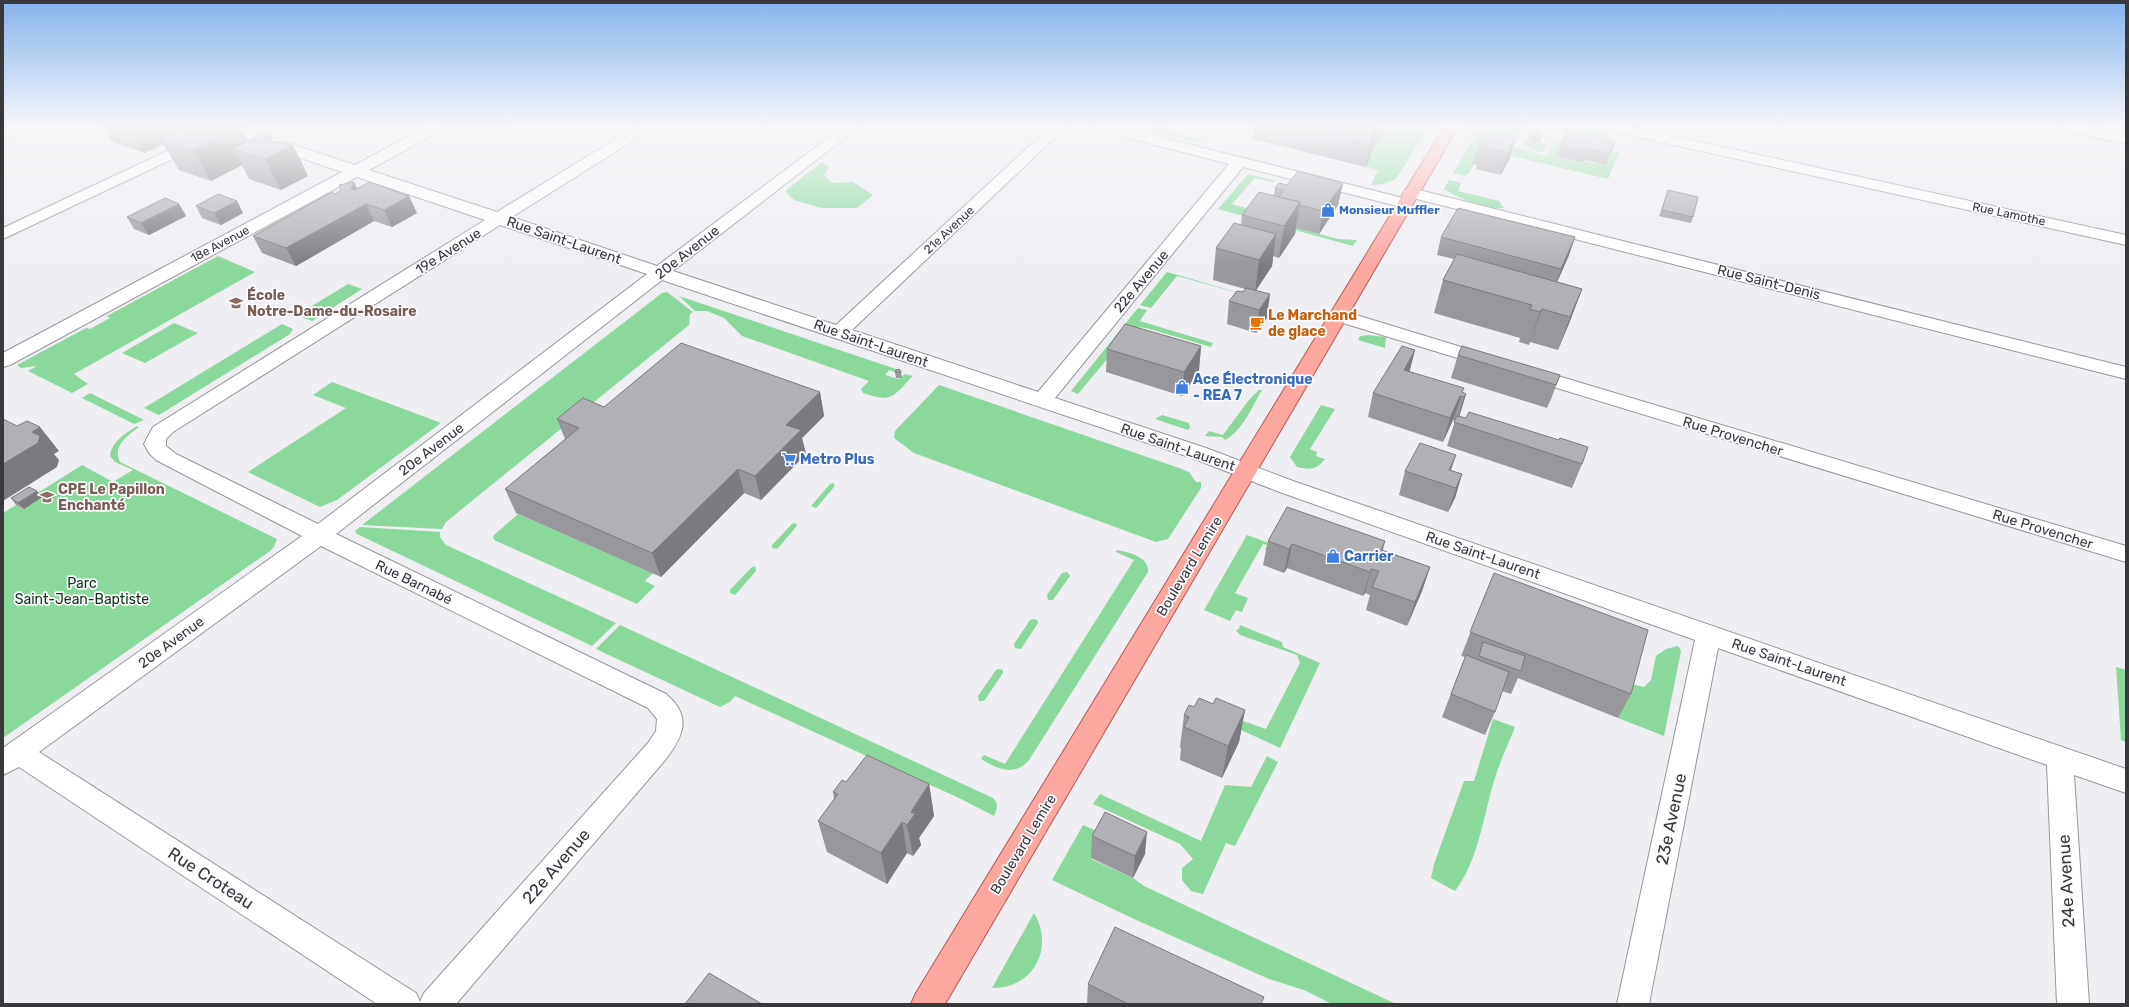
<svg xmlns="http://www.w3.org/2000/svg" width="2129" height="1007" viewBox="0 0 2129 1007" font-family="Rubik,sans-serif">
<style>
.green{fill:#8bd89c}
.lines{fill:none;stroke-linecap:round;stroke-linejoin:round}
.minor-casing{stroke:#96969b;stroke-width:2}
.major-casing{stroke:#b85a55;stroke-width:2}
.minor{fill:#fff;fill-rule:evenodd}
.major{fill:#fda7a1;fill-rule:evenodd}
.wall{fill:#97979c}
.shaded-wall{fill:#7b7b7f}
.building{fill:#b0b0b5;stroke:#7b7b7f}
.labels{text-anchor:middle;stroke-width:3.5;stroke-linejoin:round;paint-order:stroke}
.far-shop-label{font-size:12px;font-weight:bold;fill:#366cbe;stroke:#fbfcff;text-anchor:start}
.far-street-label{font-size:12px;fill:#39393c;stroke:#fbfcff}
.street-label{font-size:14px;fill:#39393c;stroke:#fbfcff}
.education-label{font-size:14px;font-weight:bold;fill:#785e54;stroke:#fbfcff;text-anchor:start}
.food-label{font-size:14px;font-weight:bold;fill:#c56008;stroke:#fbfcff;text-anchor:start}
.shop-label{font-size:14px;font-weight:bold;fill:#366cbe;stroke:#fbfcff;text-anchor:start}
.park-label{font-size:14px;fill:#0c3217;stroke:#fbfcff}
.near-street-label{font-size:17px;fill:#39393c;stroke:#fbfcff}
</style>
<rect width="100%" height="100%" fill="#eeeef3"/>
<path class="green" d="M1158,127H1169L1167,131L1203,140L1200,143L1156,132Z
M1387,127H1429L1396,179L1384,184L1371,185L1378,170L1365,167L1369,161L1365,160Z
M1480,127H1535L1532,130H1522L1521,132L1510,134L1520,136L1516,144L1485,139L1547,156L1555,141L1563,143L1557,157C1573,161 1589,161 1606,165L1612,151L1619,153L1608,179L1511,156L1509,160H1476L1470,172L1465,176L1453,173Z
M1553,127H1584L1610,133L1603,147L1568,139L1572,132Z
M1524,138L1545,142L1547,144L1545,150L1541,152L1524,146L1522,145Z
M822,162L829,167L824,175L832,183L853,182L873,195L857,208H821L794,200L785,191Z
M1248,174L1276,181L1273,182L1255,178L1232,204L1256,211L1253,216L1338,239L1357,240L1353,246L1218,209Z
M1449,180L1461,183L1458,191L1499,201L1504,208C1488,210 1457,198 1444,189Z
M218,256L255,272L74,374L88,384L72,393L28,371L37,366L21,368L17,365L86,328L90,329L110,318L107,316Z
M1167,272L1261,299L1177,276L1151,308L1140,305Z
M348,284L362,289L312,321L297,315Z
M667,292L693,312L690,314L689,325L446,522L442,529L362,525L662,293Z
M679,296L902,371L900,374L889,370L885,375L899,379L905,374L913,376C892,397 893,403 863,393L861,389L869,381L742,336L724,318L707,311H695Z
M1138,308L1147,310L1140,321L1213,343L1211,347L1146,328L1137,327L1128,334L1078,394L1071,391Z
M174,323L198,333L145,363L122,353Z
M282,324L293,329L290,334L159,415L144,408Z
M1368,335L1386,337L1385,348L1358,340L1360,336Z
M332,382L441,423L337,500L320,507L248,472L346,408L313,395Z
M939,385L1179,468L1189,472L1196,482H1201V488L1168,539L1156,542L914,453L894,438L895,431Z
M1259,390H1262C1252,407 1243,430 1225,440L1222,437L1205,436L1209,431L1223,435L1248,401Z
M90,393L144,420L134,424L82,398Z
M1321,405L1335,409L1310,449L1317,452L1316,456L1325,459C1317,470 1310,470 1297,467L1290,457Z
M1162,415L1189,423L1190,428L1188,430L1155,419Z
M137,426L139,427C128,435 112,446 120,462L277,539L274,547L270,551L3,738V513L16,505L24,509L36,494L82,465L113,482L133,470L115,462L110,456C111,442 126,433 137,426Z
M833,483L835,485L834,487L818,506L816,508L811,506L830,484Z
M518,514L653,573L645,581L655,586L637,604L494,540L493,536Z
M795,523L797,525L796,527L779,547L777,549L772,548V545L792,524Z
M360,527L440,532V537L446,545L616,623L592,646L357,534L355,531Z
M1247,535L1274,545L1270,552L1265,550L1267,545L1263,544L1235,593L1248,598L1242,612L1236,610L1230,621L1204,610Z
M1117,550C1128,552 1150,557 1148,572L1029,760C1015,777 997,769 981,759L984,755L1005,764L1134,560L1116,552Z
M755,566L756,571L735,595L730,593V590L752,567Z
M1067,572L1070,576L1053,600H1048L1047,595L1062,573Z
M1033,619L1037,620L1038,623L1021,649L1015,648L1014,644L1030,620Z
M620,625L993,798C999,804 997,809 994,816L959,798L735,696L730,702L720,707L596,649Z
M1240,625L1282,642L1283,647L1320,663L1280,748L1239,729L1243,721L1266,729L1300,663L1297,655L1240,635L1236,630L1239,629Z
M1678,646L1681,651L1664,736L1618,718L1627,683L1644,687L1651,680L1656,656L1666,649Z
M2116,667L2126,670V742L2121,740Z
M999,669L1003,670V673L984,701H979L978,696L996,670Z
M1493,719L1515,727C1508,745 1499,763 1494,781C1483,818 1478,861 1455,891L1431,878L1434,864L1464,781H1474Z
M1267,756L1278,762L1235,846L1226,843L1203,894L1191,891L1182,880V868L1193,859L1180,844L1093,804L1100,794L1201,841L1225,785L1251,787Z
M1083,825L1104,834L1091,859L1133,878L1144,886L1396,1004H1332L1304,990L1269,979L1134,919L1052,880Z
M1034,913C1055,948 1033,989 992,988Z"/>
<g class="lines">
<defs>
<path id="minor" d="M9,127H29L27,130L3,140V130Z
M218,127H240L355,165L426,127H444L442,130L369,170L497,212L635,127H652L650,130L512,217L657,266L843,127H859L673,271L836,325L1050,127H1066L852,330L1038,392L1229,164L1097,130L1095,127H1120L1411,200L1413,203L1411,206L1405,208L1243,167L1055,398L1206,448L1293,481L2126,769V793L2074,775L2089,1004H2057L2047,765L1718,648L1649,1004H1617L1695,640L1277,491L1192,458L662,280L336,534L666,694C692,716 684,735 666,759L456,1004H377L19,767L3,775V748L302,536L156,460L149,453L144,444L153,427L485,220L357,177L10,365L3,367V353L342,172L220,130ZM500,225L647,274L318,524L176,454L166,446V439L173,432ZM321,546L648,708L657,719L656,731L648,743L424,993L420,1002L416,993L39,752Z
M1604,127H1631L2126,235V245L1611,131L1606,130Z
M2060,127H2089L2126,134V144L2062,130Z
M197,137L202,139L205,142L202,145L3,239V228Z
M1411,188L2126,367V379L1405,196L1403,193L1405,190Z
M1340,310L1494,357L1497,361L1494,365L1487,367L1333,320L1331,316L1333,312Z
M1528,367L2126,546V562L1521,377L1518,373L1521,369Z"/>
<path id="major" d="M1444,127H1458L945,1004H911L916,993Z"/>
</defs>
<use href="#minor" class="minor-casing"/>
<use href="#major" class="major-casing"/>
<use href="#minor" class="minor"/>
<use href="#major" class="major"/>
</g>
<path class="wall" d="M102,127H184L185,128L241,127L249,141H273L293,145L308,176L281,190L249,179L242,165L211,181L179,170L163,144L144,153L111,141Z
M1254,127H1387L1371,152L1369,161L1365,167L1253,139Z
M1530,133L1542,137L1540,142L1532,143L1528,138Z
M1515,138L1509,160L1501,175L1476,169L1477,165L1473,164L1479,143L1486,139Z
M1615,142L1606,165L1585,160L1584,162L1556,157L1560,146Z
M354,182L357,189L417,213L392,227L374,221L296,266L262,253L253,236L335,194Z
M1343,183L1338,205L1319,234L1296,228L1295,234L1279,258L1273,256L1272,266L1256,290L1267,318L1256,333L1227,324L1229,301L1243,292L1245,289L1213,280L1216,248L1241,225L1242,215L1274,196L1275,188L1287,185Z
M1668,190L1693,217L1691,223L1659,216Z
M237,201L243,213L221,225L202,218L196,206Z
M179,204L186,216L149,235L134,229L127,217Z
M1441,237H1575L1569,255L1557,282L1582,289L1570,321L1558,350L1530,342L1529,345L1519,342L1520,338L1434,313L1443,280L1454,259L1437,255Z
M1201,346L1199,370L1182,396L1106,372L1107,349Z
M1415,350L1409,371L1466,394L1459,416L1582,464L1572,488L1447,446L1455,421L1453,420L1443,442L1368,417L1373,393Z
M1458,355L1560,375L1547,408L1451,378Z
M895,372H901L902,378H896Z
M820,392L824,416L802,438L806,454L761,500L744,493L661,577L516,513L505,489L565,439L557,419L604,407Z
M1451,470L1462,474L1455,498L1448,512L1399,495L1405,471Z
M42,497L24,509L16,505L11,498Z
M1268,541H1385L1383,550L1430,567L1422,591L1407,626L1366,610L1370,595L1365,593L1363,596L1287,568L1284,573L1263,565Z
M1494,573L1631,694L1618,718L1518,678L1511,694L1502,691L1495,712L1485,735L1442,717L1465,657L1461,656Z
M1213,704L1245,710L1239,742L1222,778L1180,760L1181,748L1180,747L1184,715L1194,707Z
M846,782L929,784L934,816L919,838L921,845L913,856L907,853L887,884L827,852L818,821L834,799L833,792Z
M1092,836L1145,854L1133,878L1091,858Z
M1088,984L1262,1004H1087Z"/>
<path class="shaded-wall" d="M129,127H184L187,133L161,139L163,144L144,153Z
M241,127L257,157L233,149L242,165L211,181L193,150Z
M1377,127H1387L1371,152L1369,161L1365,167L1370,145V138Z
M271,138L278,152L293,145L308,176L281,190L265,159L268,139Z
M1515,138L1509,160L1501,175L1508,153Z
M354,182L362,199L351,189Z
M1343,183L1338,205L1319,234L1323,211Z
M409,196L417,213L392,227L384,210Z
M237,201L243,213L221,225L214,213Z
M1300,202L1295,234L1279,258L1284,226Z
M179,204L186,216L149,235L141,223Z
M366,204L374,221L296,266L286,248Z
M1276,234L1272,266L1255,292L1259,260Z
M1575,237L1569,255L1555,287L1561,269Z
M1582,289L1570,321L1558,350L1570,317Z
M1270,294L1267,318L1256,333L1259,310Z
M1542,309L1530,342L1529,345L1540,312Z
M1201,346L1199,370L1182,396L1184,372Z
M1415,350L1409,374L1404,370Z
M1560,375L1551,399L1547,408L1556,385Z
M1464,388L1453,420L1443,442L1450,418Z
M820,392L824,416L802,438L806,454L761,500L755,476L786,425Z
M1466,394L1459,418L1457,421L1464,397Z
M40,427L59,451L54,454L59,460L57,467L3,501V464L32,432Z
M1456,455L1448,479L1449,470Z
M738,469L744,493L661,577L652,553Z
M1462,474L1455,498L1448,512L1456,488Z
M37,491L42,497L24,509L18,503Z
M1292,544L1287,568L1284,573L1289,549Z
M1430,567L1422,591L1407,626L1415,602Z
M1371,569L1365,593L1363,596L1370,572Z
M1245,710L1239,742L1222,778L1228,746Z
M929,784L934,816L919,838L921,845L913,856L907,825L911,812Z
M902,822L907,853L887,884L881,853Z
M1147,832L1145,854L1133,878L1135,856Z"/>
<path class="building" d="M187,127H241L193,150L161,139Z
M1296,127H1377L1370,138L1373,139L1370,145Z
M1489,132L1515,138L1508,153L1482,147L1484,144L1479,143L1482,138L1486,139Z
M1539,132L1542,137H1533L1530,133Z
M1567,132L1582,135L1583,134L1615,142L1610,154L1589,149L1588,151L1560,146Z
M261,134L271,138L268,139L273,141L293,145L265,159L233,149Z
M1298,171L1343,183L1323,211L1299,205L1300,202L1279,197L1284,190L1275,188L1279,183L1287,185Z
M354,182L351,189L355,190L369,182L409,196L384,210L366,204L286,248L253,236L332,192L335,194L341,190L339,185Z
M1668,190L1698,197L1693,217L1662,210Z
M1259,192L1300,202L1284,226L1242,215Z
M218,194L237,201L214,213L196,206Z
M165,198L179,204L141,223L127,217Z
M1458,208L1575,237L1561,269L1441,237Z
M1234,223L1276,234L1259,260L1216,248Z
M1457,254L1582,289L1570,317L1542,309L1540,312L1530,309L1532,305L1443,280Z
M1246,288L1270,294L1259,310L1229,301L1237,291L1243,292Z
M1125,324L1201,346L1184,372L1107,349Z
M681,343L820,392L786,425L801,430L755,476L738,469L652,553L505,489L579,428L557,419L583,398L604,407Z
M1402,346L1415,350L1404,370L1464,388L1462,392L1466,394L1464,397L1460,396L1450,418L1373,393Z
M1462,346L1560,375L1556,385L1458,355Z
M899,369L901,372H895L896,370Z
M1469,412L1559,440L1560,438L1588,447L1582,464L1454,422L1457,416L1466,418Z
M3,419L17,426L27,421L40,427L32,432L40,436L38,443L3,464Z
M1420,443L1456,455L1449,470L1462,474L1456,488L1405,471Z
M29,487L37,491L18,503L11,498Z
M1287,507L1385,541L1381,550L1430,567L1415,602L1372,587L1379,571L1371,569L1370,572L1292,544L1289,549L1268,541Z
M1494,573L1648,630L1631,694L1470,632Z
M1483,642L1525,656L1521,671L1479,656Z
M1466,655L1509,672L1495,712L1451,694Z
M1199,698L1213,704L1216,698L1245,710L1228,746L1184,727L1189,717L1184,715L1189,705L1194,707Z
M867,755L929,784L911,812L915,814L907,825L902,822L881,853L818,821L838,794L833,792L842,780L846,782Z
M1105,812L1147,832L1135,856L1092,836Z
M1115,927L1264,997L1261,1004H1128L1088,984Z
M709,973L762,1004H685Z"/>
<linearGradient id="sky" x2="0" y2="1"><stop stop-color="#85b2ec"/><stop offset="0.47" stop-color="#f7f7fa"/><stop offset="1" stop-color="#f7f7fa" stop-opacity="0"/></linearGradient>
<rect width="2129" height="268" fill="url(#sky)"/>
<defs>
<symbol id="shop-bare" viewBox="-9 -9 18 18"><path d="M-5-2.5h2.3a2.7 3.5 0 0 1 5.4 0H5L5.5 6h-11ZM-1.5-2.5h3a1.5 2.3 0 0 0-3 0Z" fill="#3f7fe0" stroke="#fbfcff" stroke-width="2.5" paint-order="stroke"/></symbol>
<symbol id="school-bare" viewBox="-9 -9 18 18"><path d="M0-5L7-2L0 1L-7-2ZM-4 1L0 2.5L4 1V4Q0 6-4 4Z" fill="#8d6e63" stroke="#fbfcff" stroke-width="2.5" paint-order="stroke"/></symbol>
<symbol id="cafe-bare" viewBox="-9 -9 18 18"><path d="M-5.5-4.5H6V0H3Q3 3.5 0 3.5H-2.5Q-5.5 3.5-5.5 0ZM3-3.2v2h1.7v-2ZM-6 4.5H4V6H-6Z" fill="#e8710a" stroke="#fbfcff" stroke-width="2.5" paint-order="stroke"/></symbol>
<symbol id="supermarket-bare" viewBox="-9 -9 18 18"><path d="M-6-5.5h2.5l.6 2H6L4.5 2H-2.5L-4.4-4H-6ZM-1.5 3.2a1.3 1.3 0 1 0 .1 0ZM3 3.2a1.3 1.3 0 1 0 .1 0Z" fill="#3f7fe0" stroke="#fbfcff" stroke-width="2.5" paint-order="stroke"/></symbol>
</defs>
<g fill-rule="evenodd">
<use href="#shop-bare" x="1318" y="200" width="20" height="20"/>
<use href="#school-bare" x="226" y="293" width="20" height="20"/>
<use href="#cafe-bare" x="1247" y="313" width="20" height="20"/>
<use href="#shop-bare" x="1172" y="377" width="20" height="20"/>
<use href="#supermarket-bare" x="779" y="449" width="20" height="20"/>
<use href="#school-bare" x="37" y="487" width="20" height="20"/>
<use href="#shop-bare" x="1323" y="546" width="20" height="20"/>
</g>
<g class="labels">
<g class="far-shop-label">
<text x="1339" y="214">Monsieur Muffler</text>
</g>
<g class="far-street-label">
<text transform="translate(2009 214) rotate(12)" y="4">Rue Lamothe</text>
<text transform="translate(949 230) rotate(-43)" y="4">21e Avenue</text>
<text transform="translate(220 244) rotate(-28)" y="4">18e Avenue</text>
</g>
<g class="street-label">
<text transform="translate(564 240) rotate(19)" y="5">Rue Saint-Laurent</text>
<text transform="translate(448 251) rotate(-32)" y="5">19e Avenue</text>
<text transform="translate(687 252) rotate(-38)" y="5">20e Avenue</text>
<text transform="translate(1141 281) rotate(-50)" y="5">22e Avenue</text>
<text transform="translate(1769 282) rotate(14)" y="5">Rue Saint-Denis</text>
<text transform="translate(871 343) rotate(19)" y="5">Rue Saint-Laurent</text>
<text transform="translate(1733 436) rotate(17)" y="5">Rue Provencher</text>
<text transform="translate(1178 447) rotate(19)" y="5">Rue Saint-Laurent</text>
<text transform="translate(431 449) rotate(-37)" y="5">20e Avenue</text>
<text transform="translate(2043 529) rotate(17)" y="5">Rue Provencher</text>
<text transform="translate(1483 555) rotate(19)" y="5">Rue Saint-Laurent</text>
<text transform="translate(1189 566) rotate(-59)" y="5">Boulevard Lemire</text>
<text transform="translate(414 582) rotate(26)" y="5">Rue Barnabé</text>
<text transform="translate(171 642) rotate(-36)" y="5">20e Avenue</text>
<text transform="translate(1789 662) rotate(19)" y="5">Rue Saint-Laurent</text>
<text transform="translate(1023 844) rotate(-59)" y="5">Boulevard Lemire</text>
</g>
<g class="education-label">
<text x="247" y="300">École<tspan x="247" dy="16">Notre-Dame-du-Rosaire</tspan></text>
<text x="58" y="494">CPE Le Papillon<tspan x="58" dy="16">Enchanté</tspan></text>
</g>
<g class="food-label">
<text x="1268" y="320">Le Marchand<tspan x="1268" dy="16">de glace</tspan></text>
</g>
<g class="shop-label">
<text x="1193" y="384">Ace Électronique<tspan x="1193" dy="16">- REA 7</tspan></text>
<text x="800" y="464">Metro Plus</text>
<text x="1344" y="561">Carrier</text>
</g>
<g class="park-label">
<text x="82" y="588">Parc<tspan x="82" dy="16">Saint-Jean-Baptiste</tspan></text>
</g>
<g class="near-street-label">
<text transform="translate(1671 819) rotate(-78)" y="6">23e Avenue</text>
<text transform="translate(556 866) rotate(-49)" y="6">22e Avenue</text>
<text transform="translate(211 878) rotate(33)" y="6">Rue Croteau</text>
<text transform="translate(2066 881) rotate(-93)" y="6">24e Avenue</text>
</g>
</g>
<rect width="2129" height="1007" fill="none" stroke="#39393c" stroke-width="8"/>
</svg>
